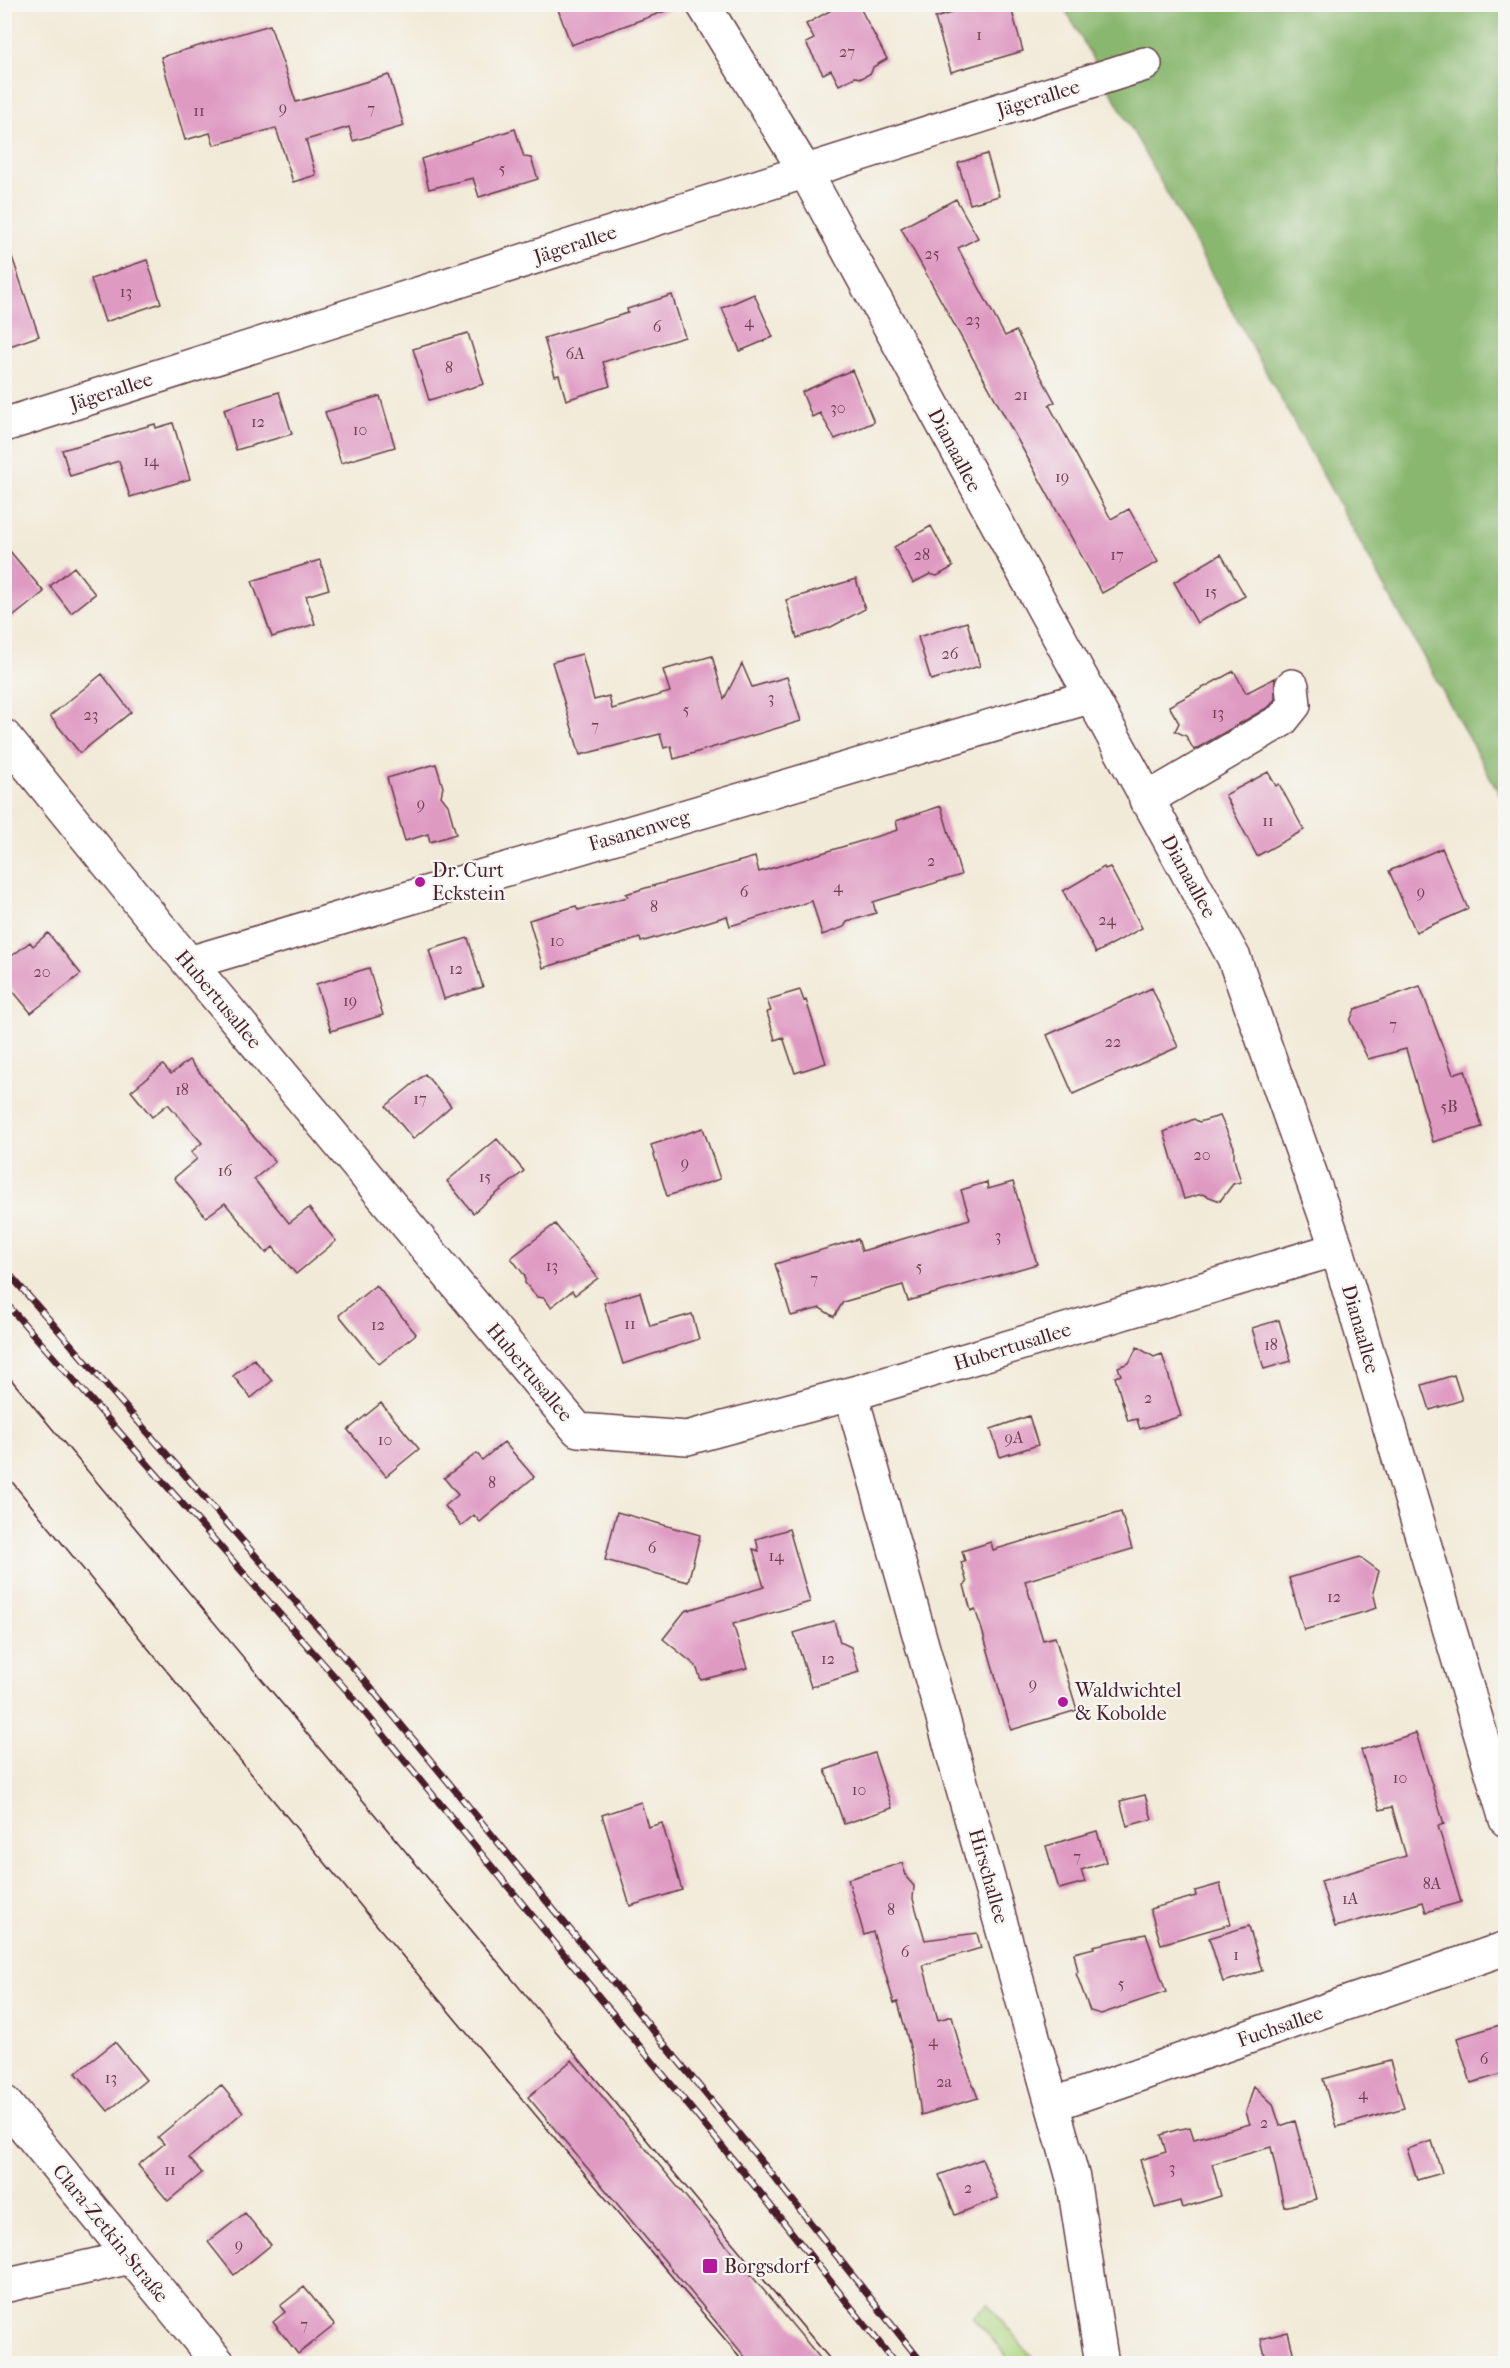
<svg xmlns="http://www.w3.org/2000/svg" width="1510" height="2368" viewBox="0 0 1510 2368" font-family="'IM FELL French Canon',serif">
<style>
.green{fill:#add681;stroke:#7c7a56;stroke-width:1.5}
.forest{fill:#8ab76f;stroke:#6a6b4d;stroke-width:1.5}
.building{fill:#df9ac2}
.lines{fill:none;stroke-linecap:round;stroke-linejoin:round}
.minor-casing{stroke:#633d45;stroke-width:36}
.minor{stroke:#fff;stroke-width:33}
.tram{stroke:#4a1f2b;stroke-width:1.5}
.rail-casing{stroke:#4a1f2b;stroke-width:7}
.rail{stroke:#f6f6f2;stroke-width:4.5;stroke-dasharray:14;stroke-linecap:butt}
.poi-dot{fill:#b5179e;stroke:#f6f6f2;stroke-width:2}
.labels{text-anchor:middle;stroke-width:4.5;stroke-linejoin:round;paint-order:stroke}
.number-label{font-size:16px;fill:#6f3e51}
.street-label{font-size:20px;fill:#4a1f2b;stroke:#f6f6f2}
.poi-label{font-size:20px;fill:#4a1f2b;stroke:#f6f6f2;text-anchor:start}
</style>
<rect width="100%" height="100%" fill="#f6f6f2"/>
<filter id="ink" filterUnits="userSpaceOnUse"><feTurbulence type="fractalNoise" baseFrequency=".0167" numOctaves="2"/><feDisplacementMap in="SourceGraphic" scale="12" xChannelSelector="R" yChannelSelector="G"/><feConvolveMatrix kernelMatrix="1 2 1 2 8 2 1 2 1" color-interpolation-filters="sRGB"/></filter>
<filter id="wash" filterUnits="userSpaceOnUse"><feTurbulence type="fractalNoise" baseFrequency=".008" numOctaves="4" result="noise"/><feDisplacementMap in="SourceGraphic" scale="24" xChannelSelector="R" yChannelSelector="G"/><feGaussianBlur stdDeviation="1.35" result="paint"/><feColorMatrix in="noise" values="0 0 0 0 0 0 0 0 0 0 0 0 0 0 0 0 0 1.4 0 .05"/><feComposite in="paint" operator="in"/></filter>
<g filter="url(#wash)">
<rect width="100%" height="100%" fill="#f2ead8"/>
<path class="green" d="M988,2304L1037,2363H1012L973,2316Z"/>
<path class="forest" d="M1063,5H1505V804Z"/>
<g id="blocks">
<path class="building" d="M556,4H673L674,8L571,45Z
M842,4H858L887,59L873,67L871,73L862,78L855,77L839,85L831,70L823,74L806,43L814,39L806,24Z
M949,4H1010L1023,51L951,72L935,18L951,13Z
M270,25L296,102L389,75L404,126L353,141L349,127L306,140L316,175L293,182L276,128L214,145L210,133L185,140L161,57Z
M515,129L524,157L531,158L538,179L479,197L473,178L429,189L421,159Z
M987,154L999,196L970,204L958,163Z
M956,199L978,238L958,248L1005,336L1016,331L1055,402L1049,405L1111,519L1129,509L1158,562L1102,593L901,228Z
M9,248L39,336L4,348V249Z
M147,260L161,303L105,322L91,279Z
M754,294L773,337L740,351L722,308Z
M672,295L685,337L603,362L610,386L566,400L559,375L555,376L544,338L628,313L627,309Z
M468,333L484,384L429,400L413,349Z
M852,370L874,422L835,439L820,413L812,417L802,392Z
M279,392L292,434L236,450L224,409Z
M380,396L395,447L341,463L325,412Z
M173,423L190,479L130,497L119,461L70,476L62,450L155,424L156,428Z
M931,526L953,567L937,576L930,574L913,583L894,547Z
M4,544L44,592L4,624Z
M1221,554L1245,596L1197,623L1174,582Z
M320,560L329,589L306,596L315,624L272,637L252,581Z
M74,567L95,594L71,613L50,586Z
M856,579L865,609L831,627L797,638L786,600Z
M967,622L980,666L931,680L918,637Z
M582,654L594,700L609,696L612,709L670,692L663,670L712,656L724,699L742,664L752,687L787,677L801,721L674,759L671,746L664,748L660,734L580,755L552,662Z
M1234,671L1246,693L1275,678V699L1270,706L1194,750L1186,736L1175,731L1179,723L1169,706Z
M102,674L131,712L80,753L50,716Z
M436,764L443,787L441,796L448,805L456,834L430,842L428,834L405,841L387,778Z
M1268,772L1276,786L1279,784L1304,830L1257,856L1225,795Z
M941,806L961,875L873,902L876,913L847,922L844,927L822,935L812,901L730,926L727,916L641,942L640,938L543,968L529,920L576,906L578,910L628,897L626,894L649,887L755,857L759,872L898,830L896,821Z
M1442,848L1468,909L1416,932L1389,871Z
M1104,867L1105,869L1110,867L1142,928L1096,953L1063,891Z
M48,933L81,974L31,1013L4,980V962L30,942L33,946Z
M468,938L483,987L444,999L429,950Z
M369,968L383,1015L331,1031L316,984Z
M1420,986L1453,1074L1465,1070L1482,1127L1433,1142L1406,1049L1368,1059L1350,1021L1355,1009Z
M1152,988L1178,1047L1073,1094L1047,1035Z
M800,990L804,1001L806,1000L826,1063L795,1073L783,1037L775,1040L767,1012L771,1011L767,1000Z
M189,1060L275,1162L254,1179L289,1223L309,1208L336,1241L296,1274L273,1247L266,1253L225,1203L206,1217L174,1178L197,1159L191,1152L202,1143L168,1104L152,1117L131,1091L163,1065L171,1074Z
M425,1074L451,1106L413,1139L386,1106Z
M1220,1116L1234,1147V1159L1241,1182L1233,1184L1220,1201L1202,1194L1184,1199L1164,1132L1194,1119L1199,1122Z
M703,1128L720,1179L667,1196L651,1145Z
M497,1139L524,1171L473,1213L447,1181Z
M987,1182L988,1189L1013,1182L1037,1264L908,1301L903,1285L843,1302L834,1317L820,1308L791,1316L775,1264L858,1239L862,1251L970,1219L961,1190Z
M555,1224L598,1278L575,1295L572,1291L551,1307L544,1298L537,1297L525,1283V1276L511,1258Z
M376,1285L416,1334L379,1364L339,1315Z
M640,1292L650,1326L692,1314L699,1339L623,1364L604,1303Z
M1279,1320L1291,1361L1264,1369L1252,1328Z
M1137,1347L1154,1357L1162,1354L1181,1416L1140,1429L1137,1419L1128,1421L1115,1377L1121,1375L1118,1367L1129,1363Z
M254,1359L272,1381L251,1398L233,1376Z
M1454,1375L1462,1400L1430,1410L1422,1385Z
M381,1403L419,1449L386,1476L348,1430Z
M1029,1416L1038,1445L1000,1457L991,1429Z
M504,1442L534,1477L480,1522L474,1515L461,1526L445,1506L458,1495L444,1478L477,1453L482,1460Z
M617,1512L700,1535L688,1582L605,1560Z
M1121,1512L1132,1549L1025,1581L1043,1640L1055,1637L1077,1710L1011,1730L982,1630L975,1609L971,1611L964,1585L967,1583L961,1562L965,1561L962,1551L991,1542L993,1550Z
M789,1529L810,1602L733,1624L747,1668L701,1680L696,1666L663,1639L685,1611L764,1587L753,1549L759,1551L756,1539Z
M1360,1557L1379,1571L1373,1592L1377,1608L1304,1630L1289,1578Z
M834,1621L840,1642L851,1647L859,1672L811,1687L794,1633Z
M1416,1733L1444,1824L1438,1826L1461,1902L1426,1912L1423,1902L1335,1927L1321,1881L1406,1856L1392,1807L1380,1810L1361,1750Z
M874,1753L892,1808L844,1824L825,1770Z
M1145,1795L1152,1819L1127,1826L1120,1801Z
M641,1802L648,1827L662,1823L682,1890L630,1906L602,1815Z
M1097,1831L1106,1862L1081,1870L1085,1882L1059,1889L1046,1846Z
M902,1863L907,1878L914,1886L913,1899L925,1940L977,1933L981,1948L923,1965L938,2020L952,2016L961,2052L978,2098L921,2115L914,2062L898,2002L894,2003L873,1932L864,1935L848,1879Z
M1220,1884L1231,1924L1161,1944L1150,1909L1196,1896L1195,1891Z
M1249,1926L1262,1971L1223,1982L1209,1938Z
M1146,1934L1166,1992L1101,2014L1090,2011L1076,1973L1078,1972L1074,1953L1094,1948L1093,1946Z
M1500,2025L1506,2043V2073L1471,2083L1457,2038Z
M115,2042L146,2080L108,2111L76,2073Z
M572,2060L825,2364H751L528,2097Z
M1390,2061L1404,2108L1337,2127L1323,2079Z
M221,2085L243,2112L189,2158L202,2173L168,2201L138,2165L164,2144L158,2137Z
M1254,2086L1273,2104L1280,2126L1295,2121L1316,2199L1284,2207L1271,2147L1212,2164L1221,2196L1182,2208L1180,2201L1155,2208L1140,2160L1166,2152L1161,2135L1176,2130L1190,2127L1194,2139L1250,2124L1246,2112Z
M1432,2141L1442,2173L1417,2180L1407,2149Z
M982,2159L998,2198L955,2215L939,2175Z
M245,2213L271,2245L234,2275L208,2242Z
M304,2287L335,2325L298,2354L273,2322L285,2312L280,2306Z
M1288,2332L1296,2364H1267L1261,2339Z"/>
</g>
</g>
<g filter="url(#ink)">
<use href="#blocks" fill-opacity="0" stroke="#633d45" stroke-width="1.5"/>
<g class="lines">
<defs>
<path id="minor" d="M703,4L805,171L1234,958L1337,1249L1506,1820
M4,425L1145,64
M4,736L189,963L578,1430L687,1438L865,1390L1337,1249
M1146,800L1282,720L1294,705L1292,686
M189,963L1089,697
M851,1394L1073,2178L1102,2364
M4,2102L219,2364
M1054,2104L1506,1948
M4,2286L131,2257"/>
</defs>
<use href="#minor" class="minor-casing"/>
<use href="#minor" class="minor"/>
<path class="tram" d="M4,1371L834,2364
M4,1472C248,1772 495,2069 746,2364"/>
<defs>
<path id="rail" d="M4,1268L365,1681L774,2177L923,2364
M4,1301L349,1693L758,2190L896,2364"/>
</defs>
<use href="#rail" class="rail-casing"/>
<use href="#rail" class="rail"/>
</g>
</g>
<g class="poi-dot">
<circle cx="420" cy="882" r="6"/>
<circle cx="1063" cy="1702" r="6"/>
<rect x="702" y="2258" width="16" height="16" rx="3"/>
</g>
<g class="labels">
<g class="number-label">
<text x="979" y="40">1</text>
<text x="847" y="57">27</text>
<text x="283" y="113">9</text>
<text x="371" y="114">7</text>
<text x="199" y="116">11</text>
<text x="502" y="174">5</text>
<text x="932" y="259">25</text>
<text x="126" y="297">13</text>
<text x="973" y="325">23</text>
<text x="749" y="327">4</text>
<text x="657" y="332">6</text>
<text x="575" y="359">6A</text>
<text x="449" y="373">8</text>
<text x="1021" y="400">21</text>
<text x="838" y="413">30</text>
<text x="258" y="427">12</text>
<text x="360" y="435">10</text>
<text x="151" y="466">14</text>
<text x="1062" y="482">19</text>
<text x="922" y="560">28</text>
<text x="1117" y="560">17</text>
<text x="1211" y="597">15</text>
<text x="950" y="659">26</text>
<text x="771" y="703">3</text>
<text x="686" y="715">5</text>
<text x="1218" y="718">13</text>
<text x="91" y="720">23</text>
<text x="595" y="731">7</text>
<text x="421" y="809">9</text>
<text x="1268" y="826">11</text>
<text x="931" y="866">2</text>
<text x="838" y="892">4</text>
<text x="744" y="897">6</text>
<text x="1421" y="897">9</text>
<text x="654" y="912">8</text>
<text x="1107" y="925">24</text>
<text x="557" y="946">10</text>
<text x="456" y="974">12</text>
<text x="42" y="977">20</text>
<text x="350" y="1006">19</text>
<text x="1393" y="1030">7</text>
<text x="1113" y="1047">22</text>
<text x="182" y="1095">18</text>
<text x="420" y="1104">17</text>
<text x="1449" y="1112">5B</text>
<text x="1202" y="1160">20</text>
<text x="685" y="1168">9</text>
<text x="225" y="1176">16</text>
<text x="485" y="1182">15</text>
<text x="998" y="1241">3</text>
<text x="552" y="1271">13</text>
<text x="919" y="1272">5</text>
<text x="814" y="1284">7</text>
<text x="630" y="1329">11</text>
<text x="378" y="1330">12</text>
<text x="1271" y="1350">18</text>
<text x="1148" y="1403">2</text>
<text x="1014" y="1443">9A</text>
<text x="385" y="1445">10</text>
<text x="492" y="1488">8</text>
<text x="652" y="1553">6</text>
<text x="776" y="1561">14</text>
<text x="1334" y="1602">12</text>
<text x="828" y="1664">12</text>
<text x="1033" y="1689">9</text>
<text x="1400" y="1783">10</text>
<text x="859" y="1795">10</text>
<text x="1077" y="1862">7</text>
<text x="1432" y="1889">8A</text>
<text x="1350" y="1904">1A</text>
<text x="891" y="1915">8</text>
<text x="905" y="1957">6</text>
<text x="1236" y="1960">1</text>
<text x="1121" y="1989">5</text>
<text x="933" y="2046">4</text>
<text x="1484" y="2064">6</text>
<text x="111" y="2083">13</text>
<text x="944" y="2087">2a</text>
<text x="1363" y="2099">4</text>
<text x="1264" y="2128">2</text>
<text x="1172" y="2173">3</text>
<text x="170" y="2175">11</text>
<text x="968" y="2193">2</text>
<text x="239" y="2250">9</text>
<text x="304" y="2330">7</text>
</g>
<g class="street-label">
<text transform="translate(1038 98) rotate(-17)" y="7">Jägerallee</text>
<text transform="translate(575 244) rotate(-18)" y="7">Jägerallee</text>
<text transform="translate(111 391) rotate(-18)" y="7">Jägerallee</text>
<text transform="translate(955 450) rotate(62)" y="7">Dianaallee</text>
<text transform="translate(639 830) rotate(-16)" y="7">Fasanenweg</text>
<text transform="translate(1189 876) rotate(61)" y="7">Dianaallee</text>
<text transform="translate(219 999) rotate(50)" y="7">Hubertusallee</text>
<text transform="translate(1361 1329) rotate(74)" y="7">Dianaallee</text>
<text transform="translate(1012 1346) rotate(-17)" y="7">Hubertusallee</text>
<text transform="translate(530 1372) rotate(50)" y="7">Hubertusallee</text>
<text transform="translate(989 1876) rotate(74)" y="7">Hirschallee</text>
<text transform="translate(1280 2026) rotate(-19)" y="7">Fuchsallee</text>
<text transform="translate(111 2233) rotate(51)" y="7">Clara-Zetkin-Straße</text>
</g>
<g class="poi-label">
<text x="432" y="877">Dr. Curt<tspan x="432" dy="23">Eckstein</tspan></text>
<text x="1075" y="1697">Waldwichtel<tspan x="1075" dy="23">&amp; Kobolde</tspan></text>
<text x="724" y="2273">Borgsdorf</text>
</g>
</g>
<rect width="1510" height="2368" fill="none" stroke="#f6f6f2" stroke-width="24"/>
</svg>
